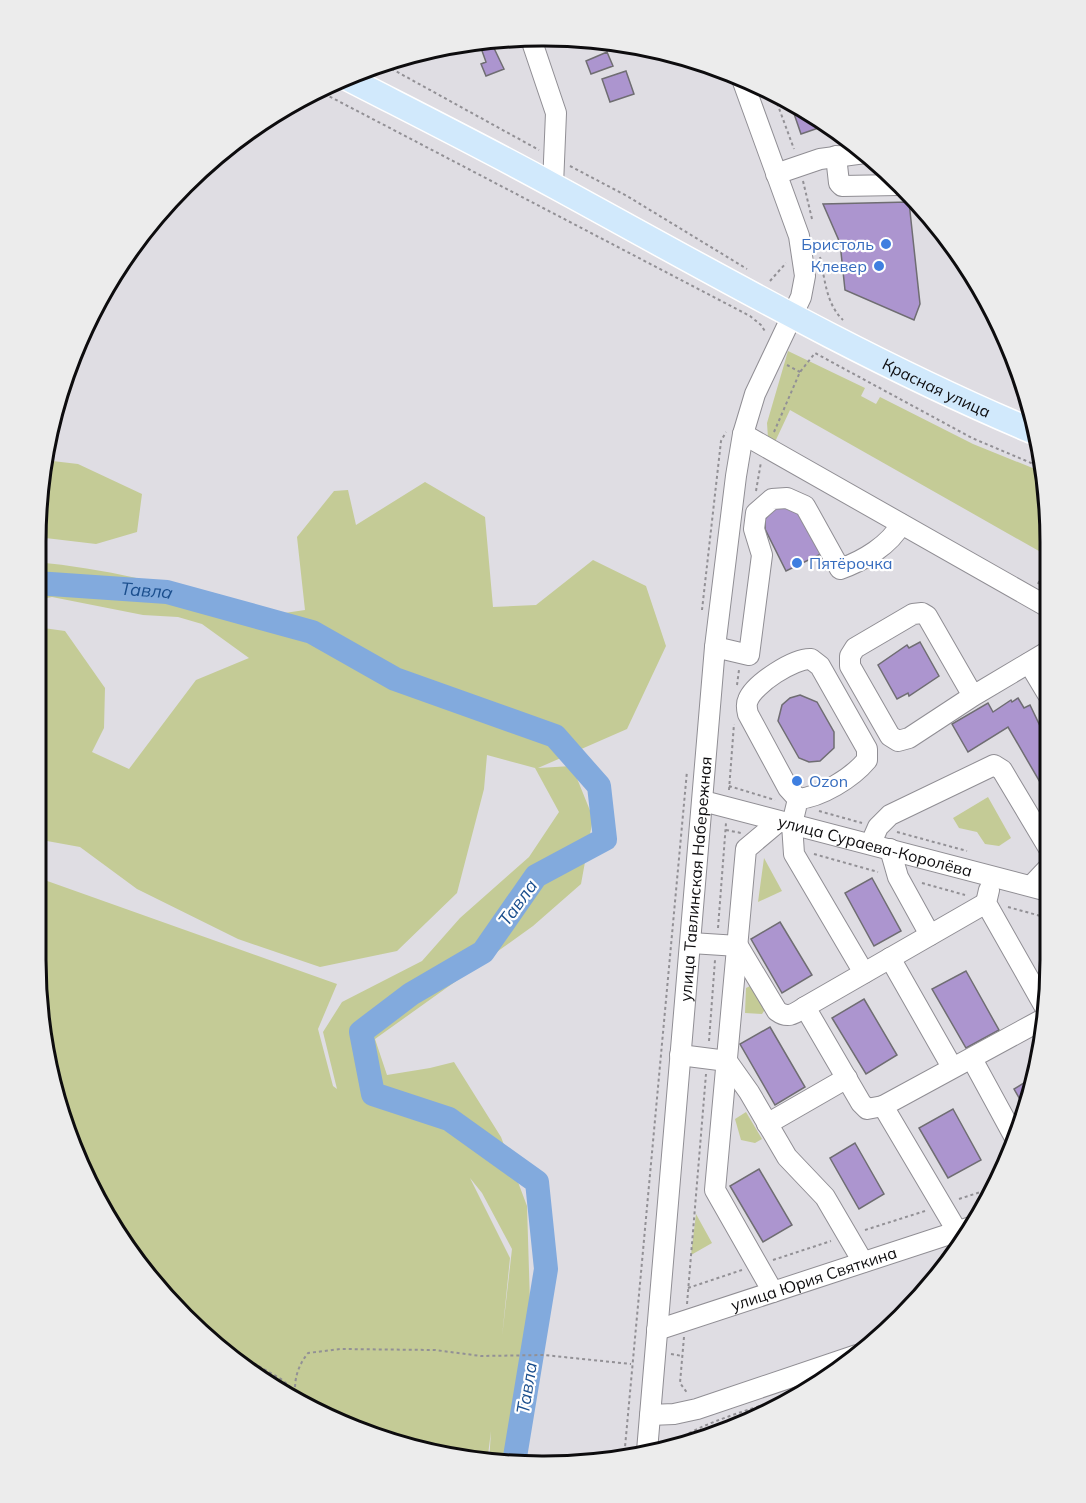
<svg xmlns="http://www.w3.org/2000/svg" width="1086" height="1503" viewBox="0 0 1086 1503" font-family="Mulish,sans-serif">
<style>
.green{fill:#c4cb96;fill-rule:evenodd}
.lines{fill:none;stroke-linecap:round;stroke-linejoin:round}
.river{stroke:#82aadd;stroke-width:24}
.building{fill:#ac95cf;stroke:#6f6d72;stroke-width:1.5}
.minor-casing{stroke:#908e94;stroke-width:22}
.major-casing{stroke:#fff;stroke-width:27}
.path{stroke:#929095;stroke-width:2;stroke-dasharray:3 3;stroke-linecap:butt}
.minor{stroke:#fff;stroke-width:20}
.major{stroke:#d1e9fc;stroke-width:24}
.shop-dot{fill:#3f7fe0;stroke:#fff;stroke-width:2}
.labels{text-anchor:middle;stroke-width:4.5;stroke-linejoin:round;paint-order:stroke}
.shop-label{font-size:16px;fill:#366cbe;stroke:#fff;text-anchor:end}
.street-label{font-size:16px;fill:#0d0c0e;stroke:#fff}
.water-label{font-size:18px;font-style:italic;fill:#1a4e8d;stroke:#fff}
.rim{fill:none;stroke:#0d0c0e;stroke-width:3}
</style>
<rect width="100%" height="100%" fill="#dfdde3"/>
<path class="green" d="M788,351L865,388L861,396L876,404L880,397L973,444L1045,473L1046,555L790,410L774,444L768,438L767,423Z
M44,460L78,464L142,494L137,532L96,544L37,537Z
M425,482L485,517L493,607L536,605L593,560L646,586L666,646L627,729L538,768L572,766L593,818L581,884L533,926L375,1039L387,1075L430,1068L454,1062L501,1137L527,1206L530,1303L525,1463H489L491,1431L487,1463H476L319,1415L209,1341L121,1241L53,1092L36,960V877L337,984L318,1029L333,1086L337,1089L323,1032L342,1002L422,961L460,918L529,857L559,812L535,768L487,755L484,789L457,893L397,951L320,967L238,939L137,889L80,847L36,839V627L65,631L105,688L104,728L92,752L129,769L196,680L249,658L202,624L178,617L143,615L52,597L36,600V562C104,568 169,585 236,602L238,620L305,610L297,537L334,491L348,490L356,525ZM470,1178L482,1193L512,1249L502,1337L510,1258Z
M988,797L1011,838L999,846L985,844L977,832L959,828L953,818Z
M764,858L782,891L758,902Z
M752,985L766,1008L762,1014L745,1013L746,988Z
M746,1112L762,1139L755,1143L741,1140L735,1119Z
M696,1214L712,1243L691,1255Z"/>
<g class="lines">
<path class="river" id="s1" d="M36,583L167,592L312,632L395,679L555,736L599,786L605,839L536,876L483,952L411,994L361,1032L373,1094L449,1119L537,1182L546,1269L514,1463"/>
</g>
<path class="building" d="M492,44L504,69L486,76L481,64L486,62L481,48Z
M607,52L613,66L591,74L586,61Z
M626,71L634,94L610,102L602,79Z
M790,102L827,125L801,134Z
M909,202L920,304L914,320L845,290L840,243L823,204Z
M782,506L800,512L821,554L786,571L765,529V519L773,509Z
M920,642L939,676L909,696L908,693L897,699L878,665L907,645L909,648Z
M800,695L817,702L834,732V748L820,761L809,762L799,758L778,721L782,705L790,698Z
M1018,698L1024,708L1030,705L1042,730L1044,729L1047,734L1048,796L1008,727L968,752L952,724L988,703L993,712L1011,700L1012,702Z
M872,878L901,931L874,946L845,893Z
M780,922L812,975L782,993L751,939Z
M966,971L999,1030L966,1048L932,989Z
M864,999L897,1055L866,1074L832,1018Z
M770,1027L805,1087L775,1105L740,1044Z
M1035,1076L1033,1091L1026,1110L1014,1089Z
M953,1109L981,1160L948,1178L919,1128Z
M855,1143L884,1194L859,1209L830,1158Z
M759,1169L792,1225L763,1242L730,1186Z"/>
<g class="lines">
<defs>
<g id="minor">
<path d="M531,39L556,113L553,185"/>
<path d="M836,156L839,183L842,186L898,185"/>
<path d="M776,174L820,159L865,153"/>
<path d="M743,434L1046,606"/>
<path d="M715,647L749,655L762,555L754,529L756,513L772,499L787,498L805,506L840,569C863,561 890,545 901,524"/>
<path d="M1029,663L1047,693"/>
<path d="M973,696L927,616L922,613L913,614L855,648L850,656V666L890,736L898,741L909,738L973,696L1047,652"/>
<path d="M798,799L788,788L748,714C747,710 746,704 748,700C754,684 794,658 811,659L820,666L867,749V760C852,778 821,797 798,799L792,824L794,854L864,973"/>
<path id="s2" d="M703,801L1048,891"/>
<path d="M871,843L878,827L890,815L994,765L1002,770L1048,847"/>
<path d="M890,849L898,877L930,935"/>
<path d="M1031,886L1048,868"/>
<path d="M989,890L986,903L1046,1009"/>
<path d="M691,943L738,946L777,1011C788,1019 794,1014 805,1007"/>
<path d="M890,958L952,1067"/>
<path d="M680,1055L727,1061L749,1092L787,1157L825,1197L863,1262"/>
<path d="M972,1059L1015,1138"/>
<path d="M883,1106L867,1109L861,1103L805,1007L986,903"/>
<path d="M767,1124L847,1078"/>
<path d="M957,1231L883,1106L1045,1018"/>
<path d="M773,1292L715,1190L746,849L778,822"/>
<path id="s3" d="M657,1330L971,1227"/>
<path d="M650,1415L674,1414L697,1409L857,1355"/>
<path id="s4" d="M647,1451L715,647L736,476L743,434L755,394L801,297L805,276L799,236L742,79"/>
</g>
<g id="major">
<path id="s5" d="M347,78C417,114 487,149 556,187C712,272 868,362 1032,431"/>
</g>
</defs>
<use href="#minor" class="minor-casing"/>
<use href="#major" class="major-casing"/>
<path class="path" d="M381,63L539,150
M319,91L750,316L761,325L766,333
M773,92L794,149
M570,166L627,196L747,269
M803,181L812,219
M820,257C825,279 826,304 843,320
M770,281L786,263
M787,365L800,372
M774,432L800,372L815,353L972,438L1043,468
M756,491L761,462
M1038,584L1046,568
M702,610L721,441L726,432
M737,685L739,670
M729,786L775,800
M729,790L734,724
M819,811L862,823
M726,830L741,833
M897,832L967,851
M814,854L878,872
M922,883L965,895
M1008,907L1048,918
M718,928L726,823
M709,1041L715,960
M959,1199L996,1187
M865,1230L925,1211
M773,1260L831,1241
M688,1288L742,1270
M687,1304L706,1074
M684,1337L680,1383L688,1394
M212,1339L281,1379L294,1390
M671,1354L682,1356
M296,1399C293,1382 297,1367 308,1353L340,1349L435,1350L481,1356L544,1355L631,1364
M680,1441C688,1426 777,1401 798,1394
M624,1458L687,771"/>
<use href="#minor" class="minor"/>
<use href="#major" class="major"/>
</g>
<g class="shop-dot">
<circle cx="886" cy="244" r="6"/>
<circle cx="879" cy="266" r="6"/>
<circle cx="797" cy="563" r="6"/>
<circle cx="797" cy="781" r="6"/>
</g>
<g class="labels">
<g class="shop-label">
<text x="874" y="250">Бристоль</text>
<text x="867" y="272">Клевер</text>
<text x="809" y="569" text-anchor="start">Пятёрочка</text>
<text x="809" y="787" text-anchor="start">Ozon</text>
</g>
<g class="street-label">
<text dy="6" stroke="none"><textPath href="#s5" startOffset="666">Красная улица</textPath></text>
<text dy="6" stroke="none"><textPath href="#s2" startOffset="178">улица Сураева-Королёва</textPath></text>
<text dy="6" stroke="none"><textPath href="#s4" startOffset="574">улица Тавлинская Набережная</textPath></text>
<text dy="6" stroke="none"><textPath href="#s3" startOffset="165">улица Юрия Святкина</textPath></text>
</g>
<g class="water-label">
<text dy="6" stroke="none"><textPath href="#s1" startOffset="111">Тавла</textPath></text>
<text transform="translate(518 903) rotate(-54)" y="6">Тавла</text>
<text transform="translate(527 1388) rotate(-81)" y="6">Тавла</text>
</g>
</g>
<path d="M0 0H1086V1503H0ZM542 46H544A496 496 0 0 1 1040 542V960A496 496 0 0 1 544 1456H542A496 496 0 0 1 46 960V542A496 496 0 0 1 542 46Z" fill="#ececec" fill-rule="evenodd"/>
<path class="rim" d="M542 46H544A496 496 0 0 1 1040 542V960A496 496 0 0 1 544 1456H542A496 496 0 0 1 46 960V542A496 496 0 0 1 542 46Z"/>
</svg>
